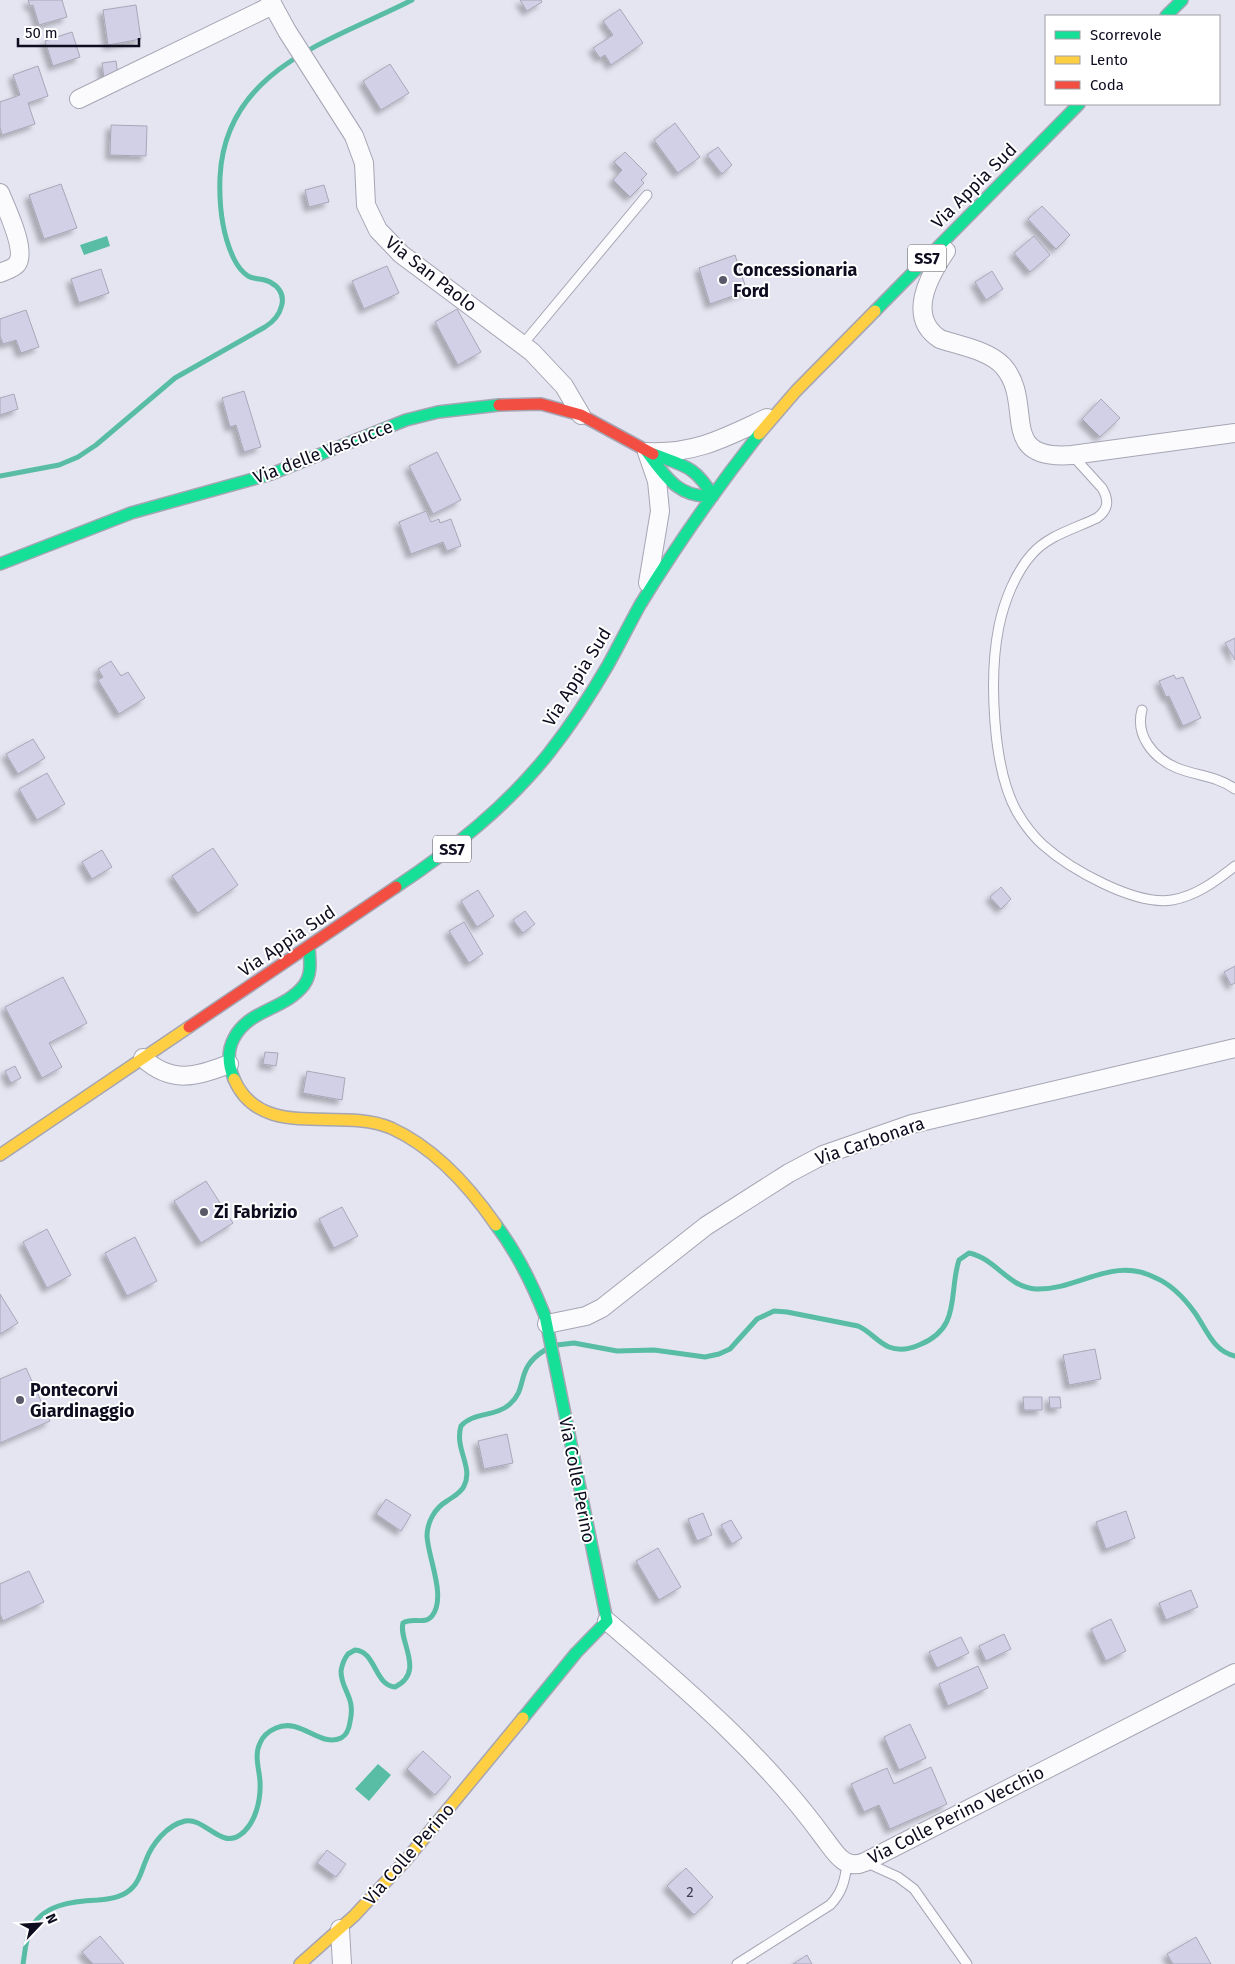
<svg xmlns="http://www.w3.org/2000/svg" width="1235" height="1964" viewBox="0 0 1235 1964" font-family="'Fira Sans',sans-serif">
<style>
.water{fill:#58bda4}
.lines{fill:none;stroke-linecap:round;stroke-linejoin:round}
.stream{stroke:#58bda4;stroke-width:5}
.building{fill:#d1d0e7;stroke:#a8a7b7;filter:url(#shadow)}
.lane-casing{stroke:#a5a5b4;stroke-width:11}
.street-casing{stroke:#a5a5b4;stroke-width:20}
.fast-casing{stroke:#a5a5b4;stroke-width:14}
.slow-casing{stroke:#a5a5b4;stroke-width:14}
.jam-casing{stroke:#a5a5b4;stroke-width:14}
.lane{stroke:#fbfbfd;stroke-width:9}
.street{stroke:#fbfbfd;stroke-width:18}
.fast{stroke:#16e098;stroke-width:11}
.slow{stroke:#ffcf43;stroke-width:11}
.jam{stroke:#f24e42;stroke-width:11}
.poi-dot{fill:#595869;stroke:#fff;stroke-width:2}
.labels{text-anchor:middle;stroke-width:4;stroke-linejoin:round;paint-order:stroke}
.number-label{font-size:15px;fill:#3f3d51}
.shield{fill:#fff;stroke:#565562;stroke-width:1}
.shield-label{font-size:16px;font-weight:bold;fill:#0e0c1f}
.street-label{font-size:18px;fill:#0e0c1f;stroke:#fff}
.poi-label{font-size:18px;font-weight:bold;fill:#0e0c1f;stroke:#fff;text-anchor:start}
</style>
<defs>
<filter id="shadow"><feDropShadow dx="-4.5" dy="4.5" stdDeviation="2.5" flood-color="#0004"/></filter>
</defs>
<rect width="100%" height="100%" fill="#e5e5f2"/>
<path class="water" d="M107,236L110,246L84,255L80,245Z
M378,1764L391,1775L369,1801L355,1789Z"/>
<g class="lines">
<path class="stream" d="M0,476L59,465L78,457L96,445L175,378L265,327C281,317 292,294 270,282C263,278 255,280 248,276C242,272 237,265 234,259C222,234 219,204 220,177C225,68 332,41 412,0
M557,1345L574,1343L617,1351L654,1350L705,1357L719,1354L730,1349L757,1319L774,1311L787,1312L858,1326C870,1331 877,1342 889,1347C899,1351 910,1349 919,1345C962,1328 948,1294 959,1260L969,1253C995,1258 1008,1287 1035,1289C1079,1291 1111,1255 1156,1278C1172,1285 1185,1299 1195,1313C1207,1330 1213,1351 1235,1356
M23,1964C25,1953 25,1942 30,1931C41,1904 74,1901 98,1900C111,1899 124,1897 133,1887C140,1880 142,1869 146,1860C152,1844 167,1825 185,1821C204,1817 221,1849 240,1835C256,1824 261,1799 260,1781C259,1768 254,1755 260,1743C263,1736 269,1731 276,1728C301,1717 320,1748 341,1738C347,1735 349,1729 350,1722C356,1696 341,1691 341,1671C342,1665 344,1659 348,1654L355,1650C376,1651 374,1685 395,1687C426,1672 398,1641 403,1623C412,1617 425,1625 432,1616C447,1597 428,1558 427,1536C427,1522 435,1508 447,1501C454,1496 461,1493 464,1486C474,1467 454,1449 461,1426C473,1412 496,1417 510,1404C529,1387 514,1369 545,1350"/>
</g>
<path class="building" d="M28,0H62L67,17L39,25L33,5L30,6Z
M520,0H541L542,2L527,11Z
M136,5L141,39L108,45L103,10Z
M620,9L643,43L611,65L605,55L600,58L593,48L613,35L603,21Z
M72,32L80,57L53,66L45,41Z
M116,61L118,75L104,78L102,63Z
M390,64L409,93L381,110L363,81Z
M38,66L48,96L28,103L35,124L2,135L0,128V102L20,95L13,75Z
M675,123L700,157L678,173L654,140Z
M111,125L147,126L146,156L110,155Z
M718,147L732,165L722,174L707,155Z
M625,152L647,174L641,180L644,183L630,197L613,180L622,170L614,162Z
M61,184L77,228L44,239L29,195Z
M324,185L329,202L309,207L305,190Z
M1042,206L1070,235L1056,249L1028,219Z
M1034,236L1050,255L1030,272L1014,253Z
M735,255L747,291L710,304L699,268Z
M387,266L399,293L364,309L352,281Z
M101,269L109,293L79,303L71,279Z
M992,271L1003,289L986,300L975,282Z
M457,309L481,352L458,365L435,322Z
M26,310L39,347L21,353L16,340L3,344L0,336V319Z
M244,391L261,447L244,452L236,425L230,427L222,398Z
M14,394L18,409L0,415V398Z
M1101,399L1120,418L1100,437L1082,419Z
M437,452L461,500L433,514L409,466Z
M426,511L431,522L439,519L440,523L451,519L461,546L447,551L443,542L411,554L399,522Z
M1235,638V660L1225,643Z
M111,661L121,676L128,672L145,698L119,714L98,680L103,677L98,669Z
M1174,675L1176,679L1183,677L1201,718L1183,726L1169,696L1166,697L1159,681Z
M33,739L45,758L18,774L6,754Z
M47,773L65,804L37,820L19,789Z
M213,848L238,885L198,913L172,876Z
M102,850L112,867L92,879L82,862Z
M1001,887L1011,899L1001,909L990,897Z
M478,890L494,916L477,927L461,901Z
M525,911L535,924L523,933L513,920Z
M464,922L483,954L469,963L449,931Z
M1235,966V983L1231,985L1224,972Z
M63,977L87,1023L49,1043L62,1067L42,1078L5,1007Z
M265,1052L278,1053L276,1066L263,1064Z
M15,1066L21,1078L11,1083L5,1071Z
M307,1071L345,1078L342,1100L303,1093Z
M206,1181L233,1223L201,1243L174,1201Z
M342,1207L358,1236L334,1248L319,1219Z
M47,1229L71,1275L47,1288L23,1242Z
M135,1237L157,1281L127,1296L105,1253Z
M0,1294L18,1323L0,1334Z
M1095,1349L1101,1379L1069,1385L1063,1355Z
M26,1368L50,1421L0,1443V1379Z
M1023,1397H1042V1410H1024Z
M1049,1397H1060L1061,1408H1050Z
M507,1434L513,1463L484,1469L478,1441Z
M386,1499L411,1515L401,1531L376,1514Z
M1126,1511L1135,1538L1106,1549L1096,1522Z
M703,1513L712,1535L697,1541L688,1519Z
M731,1520L742,1538L732,1544L721,1525Z
M658,1548L681,1587L659,1600L636,1561Z
M29,1571L44,1602L3,1621L0,1614V1584Z
M1191,1590L1198,1607L1166,1620L1159,1603Z
M1111,1619L1126,1651L1106,1661L1091,1629Z
M1004,1634L1011,1649L986,1661L979,1646Z
M961,1637L969,1653L937,1668L929,1652Z
M978,1666L988,1688L948,1706L939,1684Z
M910,1724L926,1758L899,1770L884,1737Z
M423,1751L451,1777L435,1795L407,1769Z
M931,1767L947,1804L890,1829L879,1805L864,1812L851,1784L887,1768L894,1784Z
M327,1850L346,1864L336,1877L317,1863Z
M686,1868L713,1897L694,1915L667,1886Z
M100,1936L124,1964H93L82,1952Z
M1196,1937L1211,1964H1173L1167,1954Z
M807,1955L812,1964H793Z"/>
<g class="lines">
<defs>
<path id="lane" d="M523,344L647,195
M1072,455L1102,488C1109,500 1109,509 1097,518C1074,529 1049,535 1032,554C1015,573 1004,602 999,626C989,675 992,768 1017,812C1024,824 1032,835 1043,845C1070,869 1135,906 1172,900C1196,896 1216,881 1235,866
M1142,710C1135,735 1153,758 1177,768C1197,776 1217,776 1235,789
M865,1862L898,1877L914,1889L967,1964
M737,1964L830,1905C842,1893 845,1880 847,1864"/>
<path id="street" d="M270,0L287,31L354,136L364,163L366,205L378,230L401,254L532,352L564,386L581,415
M79,99L273,5
M0,193C6,208 27,250 17,264C13,269 6,270 0,273
M946,251C929,276 906,317 940,339C960,346 988,350 1003,366C1036,403 995,461 1072,455L1235,433
M648,583L660,511L657,481L647,452C696,454 724,438 767,418
M143,1058C171,1084 197,1077 229,1064
M547,1324L586,1316L602,1308L706,1226L789,1173L823,1155L912,1124L1235,1048
M607,1621C685,1688 763,1754 824,1838C835,1852 844,1871 865,1862L1235,1673
M340,1929L342,1964"/>
<path id="fast" d="M1166,16L1182,0
M875,311L1079,104
M647,452C665,476 679,499 713,496C695,466 685,466 653,454
M0,564L131,513L271,474L406,420L438,412L499,405
M396,887C453,849 506,807 549,753C571,725 590,696 608,665C619,645 629,625 640,605C676,546 716,489 759,434
M234,1079C228,1065 227,1051 234,1038C249,1009 285,1010 304,985C312,974 310,961 309,948
M496,1225C517,1253 532,1283 545,1316L607,1621L576,1653L523,1718"/>
<path id="slow" d="M759,434L796,391L875,311
M234,1079C261,1142 339,1106 391,1128C435,1148 469,1186 496,1225
M0,1155L189,1027
M300,1964L354,1916L406,1860L523,1718"/>
<path id="jam" d="M499,405L541,404L581,415L653,454
M189,1027L396,887"/>
</defs>
<use href="#lane" class="lane-casing"/>
<use href="#street" class="street-casing"/>
<use href="#fast" class="fast-casing"/>
<use href="#slow" class="slow-casing"/>
<use href="#jam" class="jam-casing"/>
<use href="#lane" class="lane"/>
<use href="#street" class="street"/>
<use href="#fast" class="fast"/>
<use href="#slow" class="slow"/>
<use href="#jam" class="jam"/>
</g>
<g class="poi-dot">
<circle cx="723" cy="280" r="5"/>
<circle cx="204" cy="1212" r="5"/>
<circle cx="20" cy="1400" r="5"/>
</g>
<g class="labels">
<g class="number-label">
<text x="690" y="1897">2</text>
</g>
<g class="shield">
<rect x="908" y="244.5" width="38" height="27" rx="4"/>
<rect x="433" y="835.5" width="38" height="27" rx="4"/>
</g>
<g class="shield-label">
<text x="927" y="264">SS7</text>
<text x="452" y="855">SS7</text>
</g>
<g class="street-label">
<text transform="translate(974 186) rotate(-45)" y="6">Via Appia Sud</text>
<text transform="translate(431 274) rotate(38)" y="6">Via San Paolo</text>
<text transform="translate(323 452) rotate(-21)" y="6">Via delle Vascucce</text>
<text transform="translate(577 677) rotate(-58)" y="6">Via Appia Sud</text>
<text transform="translate(287 941) rotate(-34)" y="6">Via Appia Sud</text>
<text transform="translate(870 1141) rotate(-19)" y="6">Via Carbonara</text>
<text transform="translate(577 1480) rotate(79)" y="6">Via Colle Perino</text>
<text transform="translate(956 1815) rotate(-27)" y="6">Via Colle Perino Vecchio</text>
<text transform="translate(409 1854) rotate(-49)" y="6">Via Colle Perino</text>
</g>
<g class="poi-label">
<text x="733" y="276">Concessionaria<tspan x="733" dy="21">Ford</tspan></text>
<text x="214" y="1218">Zi Fabrizio</text>
<text x="30" y="1396">Pontecorvi<tspan x="30" dy="21">Giardinaggio</tspan></text>
</g>
</g>
<rect x="1045" y="15" width="175" height="90" fill="#ffffff" stroke="#9f9ea5"/>
<rect x="1055" y="31" width="25" height="8" fill="#16e098" stroke="#9f9ea5"/>
<text x="1090" y="40" font-size="15" fill="#0e0c1f">Scorrevole</text>
<rect x="1055" y="56" width="25" height="8" fill="#ffcf43" stroke="#9f9ea5"/>
<text x="1090" y="65" font-size="15" fill="#0e0c1f">Lento</text>
<rect x="1055" y="81" width="25" height="8" fill="#f24e42" stroke="#9f9ea5"/>
<text x="1090" y="90" font-size="15" fill="#0e0c1f">Coda</text>
<g transform="translate(40 1924) rotate(65)" stroke="#ffffff" stroke-width="4" paint-order="stroke">
<path d="M0-4L9 19L0 12L-9 19Z" fill="#0e0c1f"/>
<text y="-8" font-size="14" font-weight="bold" text-anchor="middle" fill="#0e0c1f">N</text>
</g>
<path d="M18 38v8h121v-8" fill="none" stroke="#0e0c1f" stroke-width="2.5"/>
<text x="25" y="38" font-size="15" fill="#0e0c1f" stroke="#ffffff" stroke-width="4" paint-order="stroke">50 m</text>
</svg>
